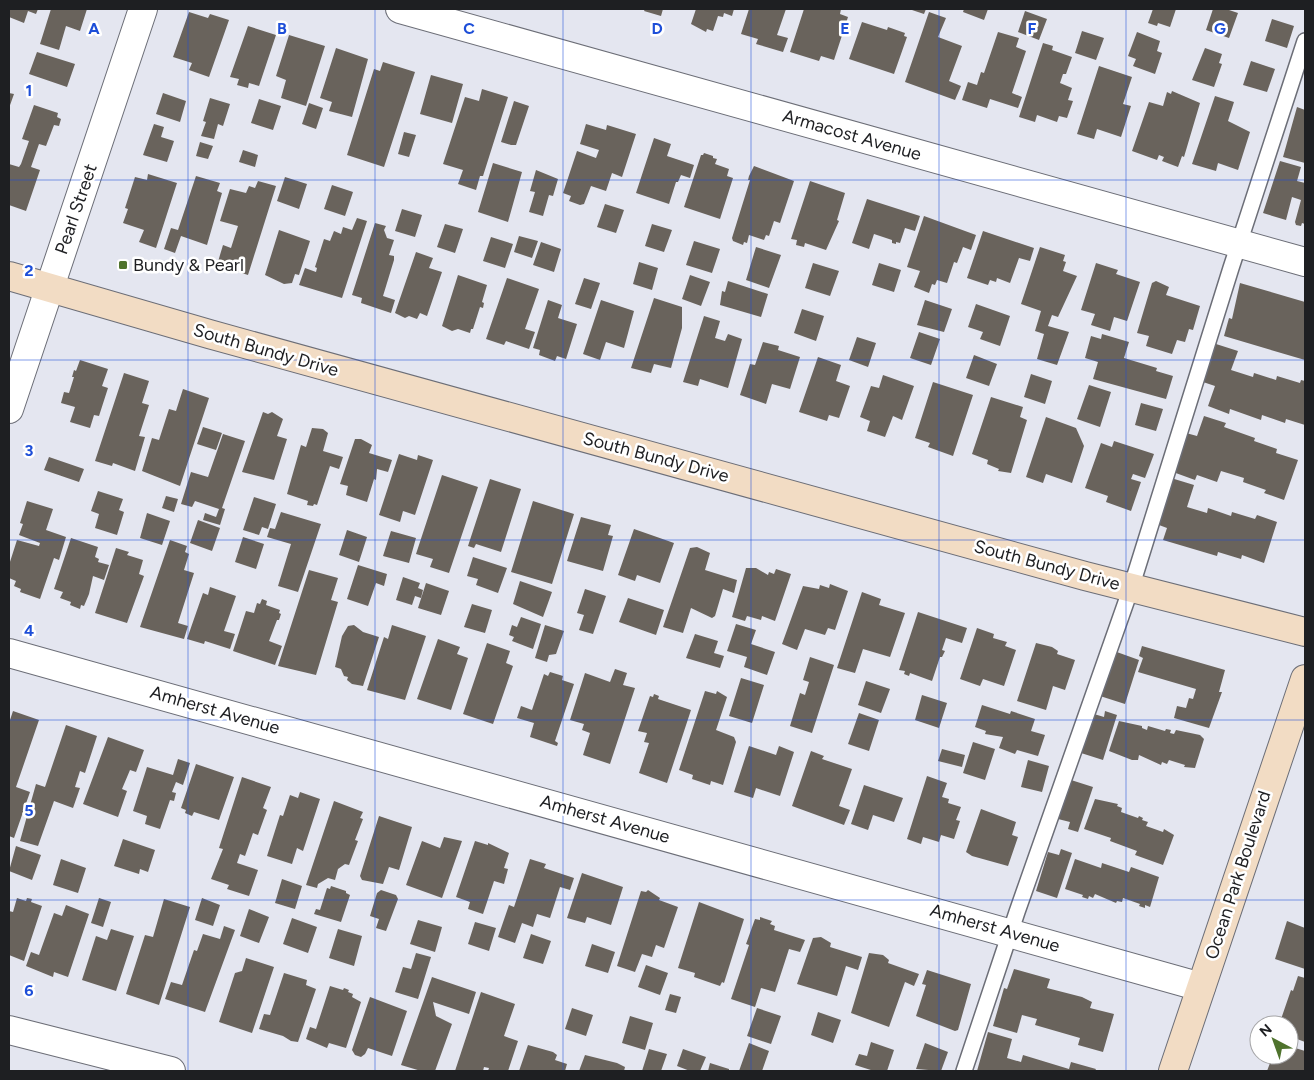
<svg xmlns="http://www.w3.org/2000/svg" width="1314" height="1080" viewBox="0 0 1314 1080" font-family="Figtree,sans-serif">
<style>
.building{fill:#69635c}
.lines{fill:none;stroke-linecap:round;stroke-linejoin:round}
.lane-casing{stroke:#6c6e77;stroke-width:18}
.street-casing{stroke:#6c6e77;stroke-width:30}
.secondary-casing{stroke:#6c6e77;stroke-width:30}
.lane{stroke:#fff;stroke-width:15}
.street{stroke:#fff;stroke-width:28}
.secondary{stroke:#f2dcc4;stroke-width:28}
.grid{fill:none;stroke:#1d4ed8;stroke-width:1;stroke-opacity:0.55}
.poi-dot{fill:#4f732d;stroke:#fff;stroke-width:2}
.labels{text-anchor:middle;stroke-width:5;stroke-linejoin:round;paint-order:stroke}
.street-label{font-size:18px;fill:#1e1f22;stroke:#fff}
.poi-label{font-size:18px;fill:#1e1f22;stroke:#fff;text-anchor:start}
.grid-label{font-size:16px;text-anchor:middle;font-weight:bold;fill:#1d4ed8;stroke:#fff;stroke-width:5;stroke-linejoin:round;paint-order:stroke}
</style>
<rect width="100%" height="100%" fill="#e4e6f0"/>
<path class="building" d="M9,9H38L36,14L28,11L24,23L9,17Z
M51,9H87L80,31L66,26L59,50L40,44Z
M645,9H663L661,16L644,11Z
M696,9H734L732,16L724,13L723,17L718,16L713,31L707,29L706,32L691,24Z
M749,9H786L777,35L788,38L783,52L756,44L758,39L741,34Z
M804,9H841L840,14L848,17L834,60L821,56L819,61L790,52Z
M909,9H926L924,14Z
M964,9H988L984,20L963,12Z
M1153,9H1176L1170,27L1158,23L1157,26L1148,23Z
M1213,9H1226L1238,13L1229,38L1206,30Z
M1025,11L1047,19L1039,40L1018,32Z
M189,12L208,18L210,14L229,20L209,77L189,70L192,63L173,57Z
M929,12L946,18L938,37L962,46L949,81L961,86L955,100L905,82Z
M1272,19L1294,26L1287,48L1265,41Z
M862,22L887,30L888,27L905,33L904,36L907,37L894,74L849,59Z
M248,26L276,35L259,86L249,83L248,88L237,85L239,79L230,77Z
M1082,31L1104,38L1096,60L1075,53Z
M998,32L1019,38L1016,47L1026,51L1012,93L1022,97L1018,108L990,99L987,108L962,100L968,82L977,85L981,72L984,73Z
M1137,32L1160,41L1157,51L1162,53L1155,74L1133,66L1136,59L1128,56Z
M289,35L325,46L306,106L281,98L286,80L276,76Z
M1043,43L1053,46L1052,50L1072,57L1066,74H1063L1060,83L1072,88L1068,100L1073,101L1067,118L1059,116L1057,122L1037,115L1035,122L1019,117Z
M336,48L368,59L352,117L329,111L332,102L320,98Z
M1205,48L1222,54L1219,63L1222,64L1214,87L1192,80Z
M37,52L75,64L67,87L29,74Z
M1251,61L1275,69L1267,92L1243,85Z
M383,62L415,72L384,167L347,155L374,69L380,71Z
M1099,66L1132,77L1123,104L1131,106L1121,137L1097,129L1094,139L1077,134Z
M431,75L463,84L452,123L420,114Z
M482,89L508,97L483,176H480L476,190L458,184L463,170L443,164L465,97L479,101Z
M1172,91L1200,103L1184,157L1182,156L1178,167L1162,161L1164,157L1159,155L1157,160L1132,151L1149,102L1163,106L1167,92L1171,94Z
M9,93L14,94L9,108Z
M163,93L186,101L180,122L156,114Z
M1215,96L1234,102L1228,121L1250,132L1238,170L1218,163L1216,171L1192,164Z
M210,98L230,104L223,126L218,124L214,139L201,136L206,122L203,121Z
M259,99L281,106L273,130L251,123Z
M514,101L529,106L516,145H511L501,142Z
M309,103L323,108L316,129L302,124Z
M34,105L58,113L57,117L61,119L59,126L54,125L46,146L39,144L31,167L40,170L26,211L9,205V164L19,167L21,164L29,141L22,139Z
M1297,107L1305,110V163L1283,157Z
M154,124L164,127L161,137L174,141L167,162L143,155Z
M586,124L606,130L607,125L636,134L622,177L612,173L606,191L591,186L584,204L580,205L569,201L571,196L563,193L577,151L596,158L599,150L580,144Z
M404,132L416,135L409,157L398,154Z
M654,138L671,144L667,156L694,165L690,178L681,175L678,182H676L669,204L636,193Z
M200,142L213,146L208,159L196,156Z
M243,150L258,155L255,167L239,162Z
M704,153L713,156V158L717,159L715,164L729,169L727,176L733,178L720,219L684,207L701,155H703Z
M1280,161L1301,167L1297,181L1305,183V224L1302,223L1301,226L1296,225L1295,222L1301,200L1292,197L1286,220L1263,213Z
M493,163L522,172L508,222L478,212Z
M754,166L794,181L780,223L774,221L769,236L766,235L764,240L749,235L747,243L744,242L743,245L733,241L732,238L750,180H748L749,176Z
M536,170L558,179L553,196L549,195L543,216L529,212L535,192L530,191Z
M148,174L177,183L156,248L139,242L144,230L123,223L128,209L125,208L135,177L147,180Z
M196,176L220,183L217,191L222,193L207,245L181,236L175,253L164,249L171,228L178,230Z
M285,177L307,184L299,209L277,201Z
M258,181L276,186L248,275L217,265L223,245L231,248L238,226L220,221L230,189L246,193L249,186L255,188Z
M810,181L845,193L837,220L839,221L826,250L805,243L804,247L796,245L797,240L791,239Z
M332,185L353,192L345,216L324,209Z
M867,199L920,216L915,231L905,228L900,243L896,242V244L892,243V240L874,234L869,249L852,243Z
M605,204L624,210L616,233L597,227Z
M402,209L422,215L415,237L395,231Z
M924,216L976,235L971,250L963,247L957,263L954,262L947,283L937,280L935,285L932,284L929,293L914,287L920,271L907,267Z
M357,218L367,221L342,298L299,285L305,268L316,272L317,268L315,267L324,239L330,241L334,231L341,234L343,227L352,230Z
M375,223L386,226L384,230L387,238L394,240L389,255L394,256V260L383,296L395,300L391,313L361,303L362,298L352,295Z
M445,224L463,229L455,253L437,247Z
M652,224L672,230L664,252L645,246Z
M279,230L310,241L299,275L295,274L292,283L284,284L265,275Z
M983,231L1034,248L1030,261L1019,258L1010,283L997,278L996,282L990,280L988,285L967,278Z
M519,236L538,241L532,258L514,252Z
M491,237L513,244L505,268L483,261Z
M694,241L720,249L712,273L686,265Z
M541,242L561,249L554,272L533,265Z
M756,247L781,255L769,288L746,280Z
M1040,247L1065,255L1063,261L1066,262L1063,271L1077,276L1058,317L1052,315L1048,326L1069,332L1057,365L1037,359L1044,334L1035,331L1041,311L1021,304Z
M416,252L433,258L429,268L442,272L427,316L420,313L417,319L409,316L405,318L395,313Z
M639,262L658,268L652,290L633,284Z
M813,263L839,271L830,296L805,288Z
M879,263L901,270L894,292L872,285Z
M1096,263L1118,270L1116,274L1140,282L1127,321L1114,317L1110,331L1091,325L1095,314L1081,310Z
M458,275L487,285L482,302L484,303L483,308L480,307L473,329H471L470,333L458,329L452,331L442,326Z
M690,275L710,282L701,306L682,299Z
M507,278L539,289L525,329L535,332L529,349L506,341L504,345L486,339Z
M584,278L600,283L591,309L575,304Z
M728,281L768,294L761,317L720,305L722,291L725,292Z
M1156,281L1169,287L1166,295L1200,306L1193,330L1189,329L1185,342L1177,340L1172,354L1146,346L1149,336L1137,333L1152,283Z
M1240,283L1305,302V360L1224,336L1229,318L1232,319Z
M654,298L682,307V328L671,368L654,364L651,373L631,368Z
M548,300L562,305L558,318L577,324L566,359L557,356L555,361L539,355L540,350L533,348Z
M601,300L634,311L624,348L606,342L600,360L583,354Z
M925,300L952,309L944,332L917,325Z
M976,304L1010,316L1000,346L980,339L983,332L968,327Z
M802,309L824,316L816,341L794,333Z
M704,316L720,321L715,338L725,341L728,334L742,339L728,388L700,379L698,386L683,382Z
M919,332L940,339L931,365L910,358Z
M1102,334L1129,342L1124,358L1157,368L1156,371L1173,376L1166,399L1093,379L1098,362L1085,358L1091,336L1101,339Z
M857,337L876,343L868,367L849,360Z
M763,342L779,346L778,350L800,357L790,389L772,384L766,404L740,395L750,364L755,365Z
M1216,344L1238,351L1231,370L1253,377L1254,373L1276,380L1277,376L1300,383L1301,380L1305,381V425L1286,419L1285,423L1262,415L1261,420L1230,409L1229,414L1208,406L1215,386L1203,382Z
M974,355L997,364L989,386L966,378Z
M818,357L841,365L836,381L850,386L839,418L829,415L827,421L799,412Z
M80,360L108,369L102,386L108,388L99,416L94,415L90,428L70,422L75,407L61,403L64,392L69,393L74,377H72L74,370L76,371Z
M124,373L149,381L142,403L149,405L139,436L145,437L135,471L113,463L112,466L95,461Z
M1031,374L1052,381L1045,404L1024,397Z
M883,375L914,386L902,420L893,416L885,437L867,431L870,421L860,417L871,386L879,388Z
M933,382L973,395L953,456L928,447L930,443L915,438Z
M1089,385L1111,392L1100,427L1077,419Z
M183,389L209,398L180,486L142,471L152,438L159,440L169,409L176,411Z
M991,397L1023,407L1020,417L1027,420L1011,473L998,471L999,469L987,464L988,460L972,454Z
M1141,403L1163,409L1156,431L1135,425Z
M263,412L268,414L272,412L283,419L277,436L287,439L274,480L242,472Z
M1204,416L1226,423L1224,427L1255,438L1254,441L1277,449L1276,453L1298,460L1284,500L1264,493L1266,490L1243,482L1244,478L1221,471L1217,482L1197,475L1195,480L1173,472L1186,433L1197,436Z
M1046,417L1076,428L1084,446L1072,483L1046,474L1043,483L1026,477Z
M203,427L222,433L216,450L197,444Z
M312,428L323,429L328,433L323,451L343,457L339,469L330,466L317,505L314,504L313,506L307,505L308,501L287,494L301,445L306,447Z
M223,434L245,441L222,508L225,509L220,525L203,520L205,513L216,517L219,509L195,501L192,507L181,504L191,472L208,477Z
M355,439H361L372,445L369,453L392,460L388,472L377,469L376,480L374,479L367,502L346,495L348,486L340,484Z
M1114,441L1154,454L1145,478L1133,474L1131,479L1141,482L1131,511L1106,502L1108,496L1085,488L1101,443L1112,447Z
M399,454L417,460L418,455L433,460L415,515L403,511L400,522L379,515Z
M49,457L84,469L79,482L44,470Z
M442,475L478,487L449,573L430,567L433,559L416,554Z
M1171,478L1194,485L1187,507L1207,513L1208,508L1231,516L1232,512L1255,519L1257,515L1277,522L1264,563L1242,555L1241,559L1218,552L1217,556L1163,540L1167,528L1159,525L1161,518L1159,517Z
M490,479L521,489L501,552L476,544L474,548L468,546Z
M98,491L123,499L119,510L124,512L117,535L95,528L99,514L91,511Z
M166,496L178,499L174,512L162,508Z
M254,497L276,504L268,529L262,527L259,535L243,530Z
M27,501L53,509L46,530L66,537L59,560L54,558L40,599L20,592L21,589L14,586L16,581L9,578V565L17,540L39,546L40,543L19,535L23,524L20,523Z
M533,501L574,514L552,584L511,572Z
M281,512L321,524L298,592L278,586L291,544L267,537L270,528L275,529Z
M147,513L170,521L162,545L140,538Z
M581,517L611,525L608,535L613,536L603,571L567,561Z
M198,520L220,528L212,551L190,543Z
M634,529L674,543L660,583L637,575L635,581L618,575Z
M347,530L367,537L359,562L339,555Z
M391,531L416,538L409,563L383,556Z
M243,537L264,544L256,569L235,562Z
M71,538L98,547L95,557L99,559L98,562L109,565L104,580L93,576L89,594L84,606L81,605L80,609L70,605L71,602L60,598L63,592L54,589Z
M170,540L187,546L185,552L189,554L184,570L194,573L178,623L188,626L184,639L140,627Z
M697,547L710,553L705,570L737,580L734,593L723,589L715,616L712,618L691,608L683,633L663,627L690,548Z
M116,548L129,552L127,555L143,560L139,574L144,576L127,623L95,613Z
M473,557L507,568L498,593L476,585L478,579L467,576Z
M358,565L387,574L384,586L376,583L368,606L347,599Z
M746,568H756L768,575L769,572L774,574L776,569L791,574L775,621L762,616L761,620L747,616L745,621L732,617Z
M309,570L338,578L331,600L338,602L316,675L278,666Z
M403,577L420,583L418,588L423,590L421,598L415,596L412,605L396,600Z
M520,581L552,592L543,617L513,604Z
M426,583L449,591L441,615L418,608Z
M830,584L848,591L835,630L828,628L825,635L805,629L797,650L782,644L803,586L819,589L820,585L829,588Z
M210,587L236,596L224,631L235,634L230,649L205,641L204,644L187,639L203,593L208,595Z
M585,589L606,596L593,634L579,630L584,615L577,613Z
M862,592L881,599L879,605L905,613L890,657L863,649L855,673L837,668Z
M628,598L664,610L656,635L619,622Z
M262,599L267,601L266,605L280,610L279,613L281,614L279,620H277L269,641L282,646L275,665L233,651L246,611L254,613L257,603L260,604Z
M472,604L492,610L485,633L464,627Z
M918,612L967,628L962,643L946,638L942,650L945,651L942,657H940L932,681L910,673L909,676L904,674L905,671L899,670Z
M521,617L541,624L533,649L512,641L514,637L509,635L512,625L517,627Z
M736,624L756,630L751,644L775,652L767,675L744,667L747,657L727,651Z
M354,625L363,632L379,637L363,686L352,684L347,680L348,677L344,676L341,669L335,667L342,636L348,626Z
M392,625L426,636L405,700L367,690L384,637L388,639Z
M545,625L564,631L556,654L549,655L547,662L535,658Z
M977,628L994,634L993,638L1007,642L1005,646L1016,650L1004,686L983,679L980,686L960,679Z
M695,634L718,641L714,653L724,656L720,668L686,658Z
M438,639L460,647L457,654L468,658L451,710L417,699Z
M487,643L510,651L506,663L513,666L493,724L463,714Z
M1036,643L1052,647L1058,651L1057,654L1075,660L1065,690L1053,686L1046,710L1017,701Z
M1142,646L1225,670L1219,692H1222L1209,728L1174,718L1177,706L1186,708L1189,698L1193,699L1196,689L1138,672L1143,658L1139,656Z
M1114,651L1139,660L1125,704L1100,696Z
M810,657L834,665L812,733L790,726L800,693L805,695L809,682L803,680Z
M615,669L627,673L623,685L635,688L610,764L583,755L590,733L582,730L584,724L570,720L585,673L610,682Z
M550,672L563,676L562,680L574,684L555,741L558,743L557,746L530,737L534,723L517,718L521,706L532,710L544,674L548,676Z
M741,678L764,685L752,723L729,716Z
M866,681L890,689L881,713L858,705Z
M705,691L716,694L717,691L727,697L716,730L734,737L736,742L723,785L711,781L710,785L692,779L693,775L679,770Z
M654,694L659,696L658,699L691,710L667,783L639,773L649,743L644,742L647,733L638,731L650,696L653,697Z
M922,695L947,703L939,728L915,720Z
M982,705L1010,714L1011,711L1035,719L1031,731L1045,735L1038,756L1017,750L1015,754L999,748L1003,737L985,734L986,731L975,727Z
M13,711L39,720L16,787L30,792L14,838L9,836V723Z
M1105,711L1117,715L1103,760L1081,753L1094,714L1104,717Z
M859,713L879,720L869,751L848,744Z
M1119,721L1142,726V728L1147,730L1148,726L1165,731L1166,729L1171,730L1170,733L1174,734L1176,730L1200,735L1204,739L1195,768L1184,767L1185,765L1169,760L1167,764L1162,762L1161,765L1139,755L1138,760H1132L1109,751Z
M66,725L97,736L85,773L80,771L75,787L80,788L73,808L54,801L38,846L20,841L36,784L45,787Z
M108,737L144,750L136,772L130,770L122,789L127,791L118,817L83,804Z
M973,742L995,749L985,780L963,773Z
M749,746L776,755L779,746L794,752L780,796L756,788L753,798L734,792Z
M942,749L965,755L962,767L938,761Z
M811,751L824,756L822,759L852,769L839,806L850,810L844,825L792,806Z
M178,759L190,763L183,785L176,782L172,792L176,793L174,801L170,800L160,829L145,824L147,816L133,811L147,767L173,775Z
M1028,760L1049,766L1042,792L1021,787Z
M196,764L234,777L219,820L194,812L192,816L185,813L186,810L181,808Z
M927,776L947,783L942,797L949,799L948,803L961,807L956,820L960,821L954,839L941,835L939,842L923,837L921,844L907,839Z
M242,777L271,787L263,808L267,810L258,835L253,833L245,856L240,854L237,863L258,870L249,896L227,889L229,885L211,879L223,849L219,848Z
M1071,780L1093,787L1078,832L1068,829L1070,822L1058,819Z
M864,785L903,798L894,822L873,815L868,830L851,824Z
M300,792L320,799L303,851L297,848L292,864L267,856L280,815L283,816L290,795L298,798Z
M1095,799L1118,804L1117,806L1122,808L1121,812L1138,818L1139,816L1143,818L1142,820L1148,822L1146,826L1163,832L1164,829L1174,835L1163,865L1135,855L1137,851L1110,841L1111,838L1084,829Z
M334,801L363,812L360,818L363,819L355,840L358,841L349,865L345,864L338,869L335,880L328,878L318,884L317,888L306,885Z
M981,809L1016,822L1012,835L1018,837L1008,866L972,856L966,852Z
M379,816L412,827L399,870L389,867L383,884L362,880L360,876Z
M444,837L462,841L442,898L406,885L422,841L440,848Z
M123,839L155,850L148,872L140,869L139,874L114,866Z
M475,841L488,845V843L509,853L504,868L508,869L504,884L494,881L483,914L468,909L470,902L456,897Z
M16,846L41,855L32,880L9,871Z
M1061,849L1072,853L1057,898L1036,891L1048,852L1059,855Z
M61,859L86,868L78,893L53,885Z
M530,859L546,864L544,868L574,878L570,890L560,887L550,918L537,914L533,927L522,923L515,943L498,937L509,905L514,907Z
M1075,859L1101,868L1102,863L1129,872L1131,867L1159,877L1150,907L1145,905V908L1139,906L1140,904L1123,898L1122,902L1117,901L1116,903L1095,894L1093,898L1089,896L1088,899L1082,897L1083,895L1065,889Z
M582,873L623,887L611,925L587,917L585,923L567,918Z
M282,879L302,886L295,909L275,903Z
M331,886L346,891V893L350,895L341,922L314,914L316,909L320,910L327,888L330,889Z
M381,890L396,895L398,899L386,931L376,928L379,919L370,916L377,893Z
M648,890L660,898L659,900L678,907L664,948L656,945L652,957L642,954L635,972L617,966L641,891L646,892Z
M17,898L26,901L27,898L32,899L31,902L42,906L24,961L9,955V911L13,912Z
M99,898L111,902L103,927L91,923Z
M202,898L220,905L213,926L195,920Z
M164,899L190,907L159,1005L126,994L145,935L153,937Z
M699,902L744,919L724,983L722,982L720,986L694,977L695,973L678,968Z
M66,905L89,914L68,977L54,972L53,977L26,966L31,952L39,955L54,913L62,916Z
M249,909L269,917L259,943L240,936Z
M760,917L772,921L770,924L775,926L774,930L805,940L800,952L789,949L775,992L761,988L755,1007L731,999L749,945L746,944L755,919L760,920Z
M292,918L317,927L308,953L283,944Z
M418,920L442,927L435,952L410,944Z
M1287,921L1305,928V969L1275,959Z
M475,922L496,928L489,951L468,944Z
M224,926L235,930L205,1012L165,999L171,982L182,985L194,950L197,951L203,934L220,939Z
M111,929L134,936L116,991L82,980L96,936L107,940Z
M338,929L362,936L354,966L329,958Z
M531,934L551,941L543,964L523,958Z
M821,937L831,943L830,947L862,957L858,970L846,966L837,996L797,984L813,938Z
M592,944L615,952L608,973L585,966Z
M416,953L431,957L418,999L395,992L403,967L411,969Z
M869,953L883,955L889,960L888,963L919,974L914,986L905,982L889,1027L851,1013Z
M246,958L274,967L252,1033L219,1022L235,973L242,971Z
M646,965L668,973L660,995L638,987Z
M1014,969L1050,979L1047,988L1082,997L1092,1002L1090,1008L1114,1014L1103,1052L1078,1045L1080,1038L1035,1025L1037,1019L1022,1015L1017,1033L993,1026L1004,988L1007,989Z
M927,970L971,984L958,1030L955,1031L916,1016L926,985L922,984Z
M284,973L307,980L306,985L316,989L298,1042L291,1041L283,1036L259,1029L264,1014L270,1015Z
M1298,976L1305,978V1042L1289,1036V1025H1279L1291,990L1293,991Z
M432,977L476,992L469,1014L433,1002L436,1016L452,1024L435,1071H421L401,1065Z
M330,986L343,990L344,988L349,990L348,992L353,994L352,997L361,1002L346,1048L329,1043L327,1048L306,1039L310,1027L316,1029Z
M481,992L515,1004L504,1036L518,1041L508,1071H488L489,1068L484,1067L483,1071H455Z
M670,994L681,997L676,1013L665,1010Z
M370,997L407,1011L392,1056L368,1048L365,1054L361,1057L355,1055L352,1050Z
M572,1008L593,1015L586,1036L565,1029Z
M757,1008L781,1016L771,1044L747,1036Z
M818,1012L841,1020L833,1043L811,1035Z
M630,1016L653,1023L645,1050L622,1043Z
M988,1032L1012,1039L1007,1058L1021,1062L1023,1055L1069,1069L1071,1062L1096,1069L1095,1071H977Z
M871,1042L894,1050L887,1071H874L855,1065L859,1054L867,1056Z
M749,1043L769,1051L762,1071H739Z
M925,1043L948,1052L941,1071L916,1069Z
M528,1045L553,1052L557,1055L555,1060L567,1064L565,1071H519Z
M1289,1046L1305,1051V1071H1267L1273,1055H1289Z
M649,1049L667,1054L661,1071H642Z
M683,1049L706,1057L700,1071H690L677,1066Z
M585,1055L617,1063L625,1067L624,1071H579Z
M710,1063L729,1069V1071H708Z"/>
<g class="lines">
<defs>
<path id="lane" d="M964,1071L1017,912L1131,588L1231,268L1305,41"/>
<path id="street" d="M400,9L1305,262
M9,409L143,9
M9,653L1201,987
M9,1030L171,1071"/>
<path id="secondary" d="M9,276L209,334L1085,576L1305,632
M1173,1071L1305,679"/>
</defs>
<use href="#lane" class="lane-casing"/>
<use href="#street" class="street-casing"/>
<use href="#secondary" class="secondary-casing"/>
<use href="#lane" class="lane"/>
<use href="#street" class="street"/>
<use href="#secondary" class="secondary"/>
</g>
<path class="grid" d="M188,9V1071M375,9V1071M563,9V1071M751,9V1071M939,9V1071M1126,9V1071M9,180H1305M9,360H1305M9,540H1305M9,720H1305M9,900H1305"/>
<rect class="poi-dot" x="118" y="260" width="10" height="10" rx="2.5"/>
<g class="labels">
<g class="street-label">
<text transform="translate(852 135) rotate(16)" y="6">Armacost Avenue</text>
<text transform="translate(76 209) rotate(-71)" y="6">Pearl Street</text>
<text transform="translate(266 350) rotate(16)" y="6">South Bundy Drive</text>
<text transform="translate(656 457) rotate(15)" y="6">South Bundy Drive</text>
<text transform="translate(1047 565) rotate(15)" y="6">South Bundy Drive</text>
<text transform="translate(215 710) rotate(16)" y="6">Amherst Avenue</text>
<text transform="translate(605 819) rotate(16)" y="6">Amherst Avenue</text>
<text transform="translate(1238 875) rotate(-72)" y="6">Ocean Park Boulevard</text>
<text transform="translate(995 928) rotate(16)" y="6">Amherst Avenue</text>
</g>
<g class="poi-label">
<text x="133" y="271">Bundy &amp; Pearl</text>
</g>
</g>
<g class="grid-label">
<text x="94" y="34">A</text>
<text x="282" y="34">B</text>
<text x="469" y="34">C</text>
<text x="657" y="34">D</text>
<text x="845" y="34">E</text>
<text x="1032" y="34">F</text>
<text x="1220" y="34">G</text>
<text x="29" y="96">1</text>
<text x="29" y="276">2</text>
<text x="29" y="456">3</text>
<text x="29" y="636">4</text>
<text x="29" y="816">5</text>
<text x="29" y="996">6</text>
</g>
<rect width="1314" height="1080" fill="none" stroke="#1e1f22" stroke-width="20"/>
<g transform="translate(1274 1040) rotate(319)"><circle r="24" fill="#ffffff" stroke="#a5a5a7"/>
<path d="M0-4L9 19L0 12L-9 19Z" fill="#4f732d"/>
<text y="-8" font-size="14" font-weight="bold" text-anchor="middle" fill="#1e1f22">N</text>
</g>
</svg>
